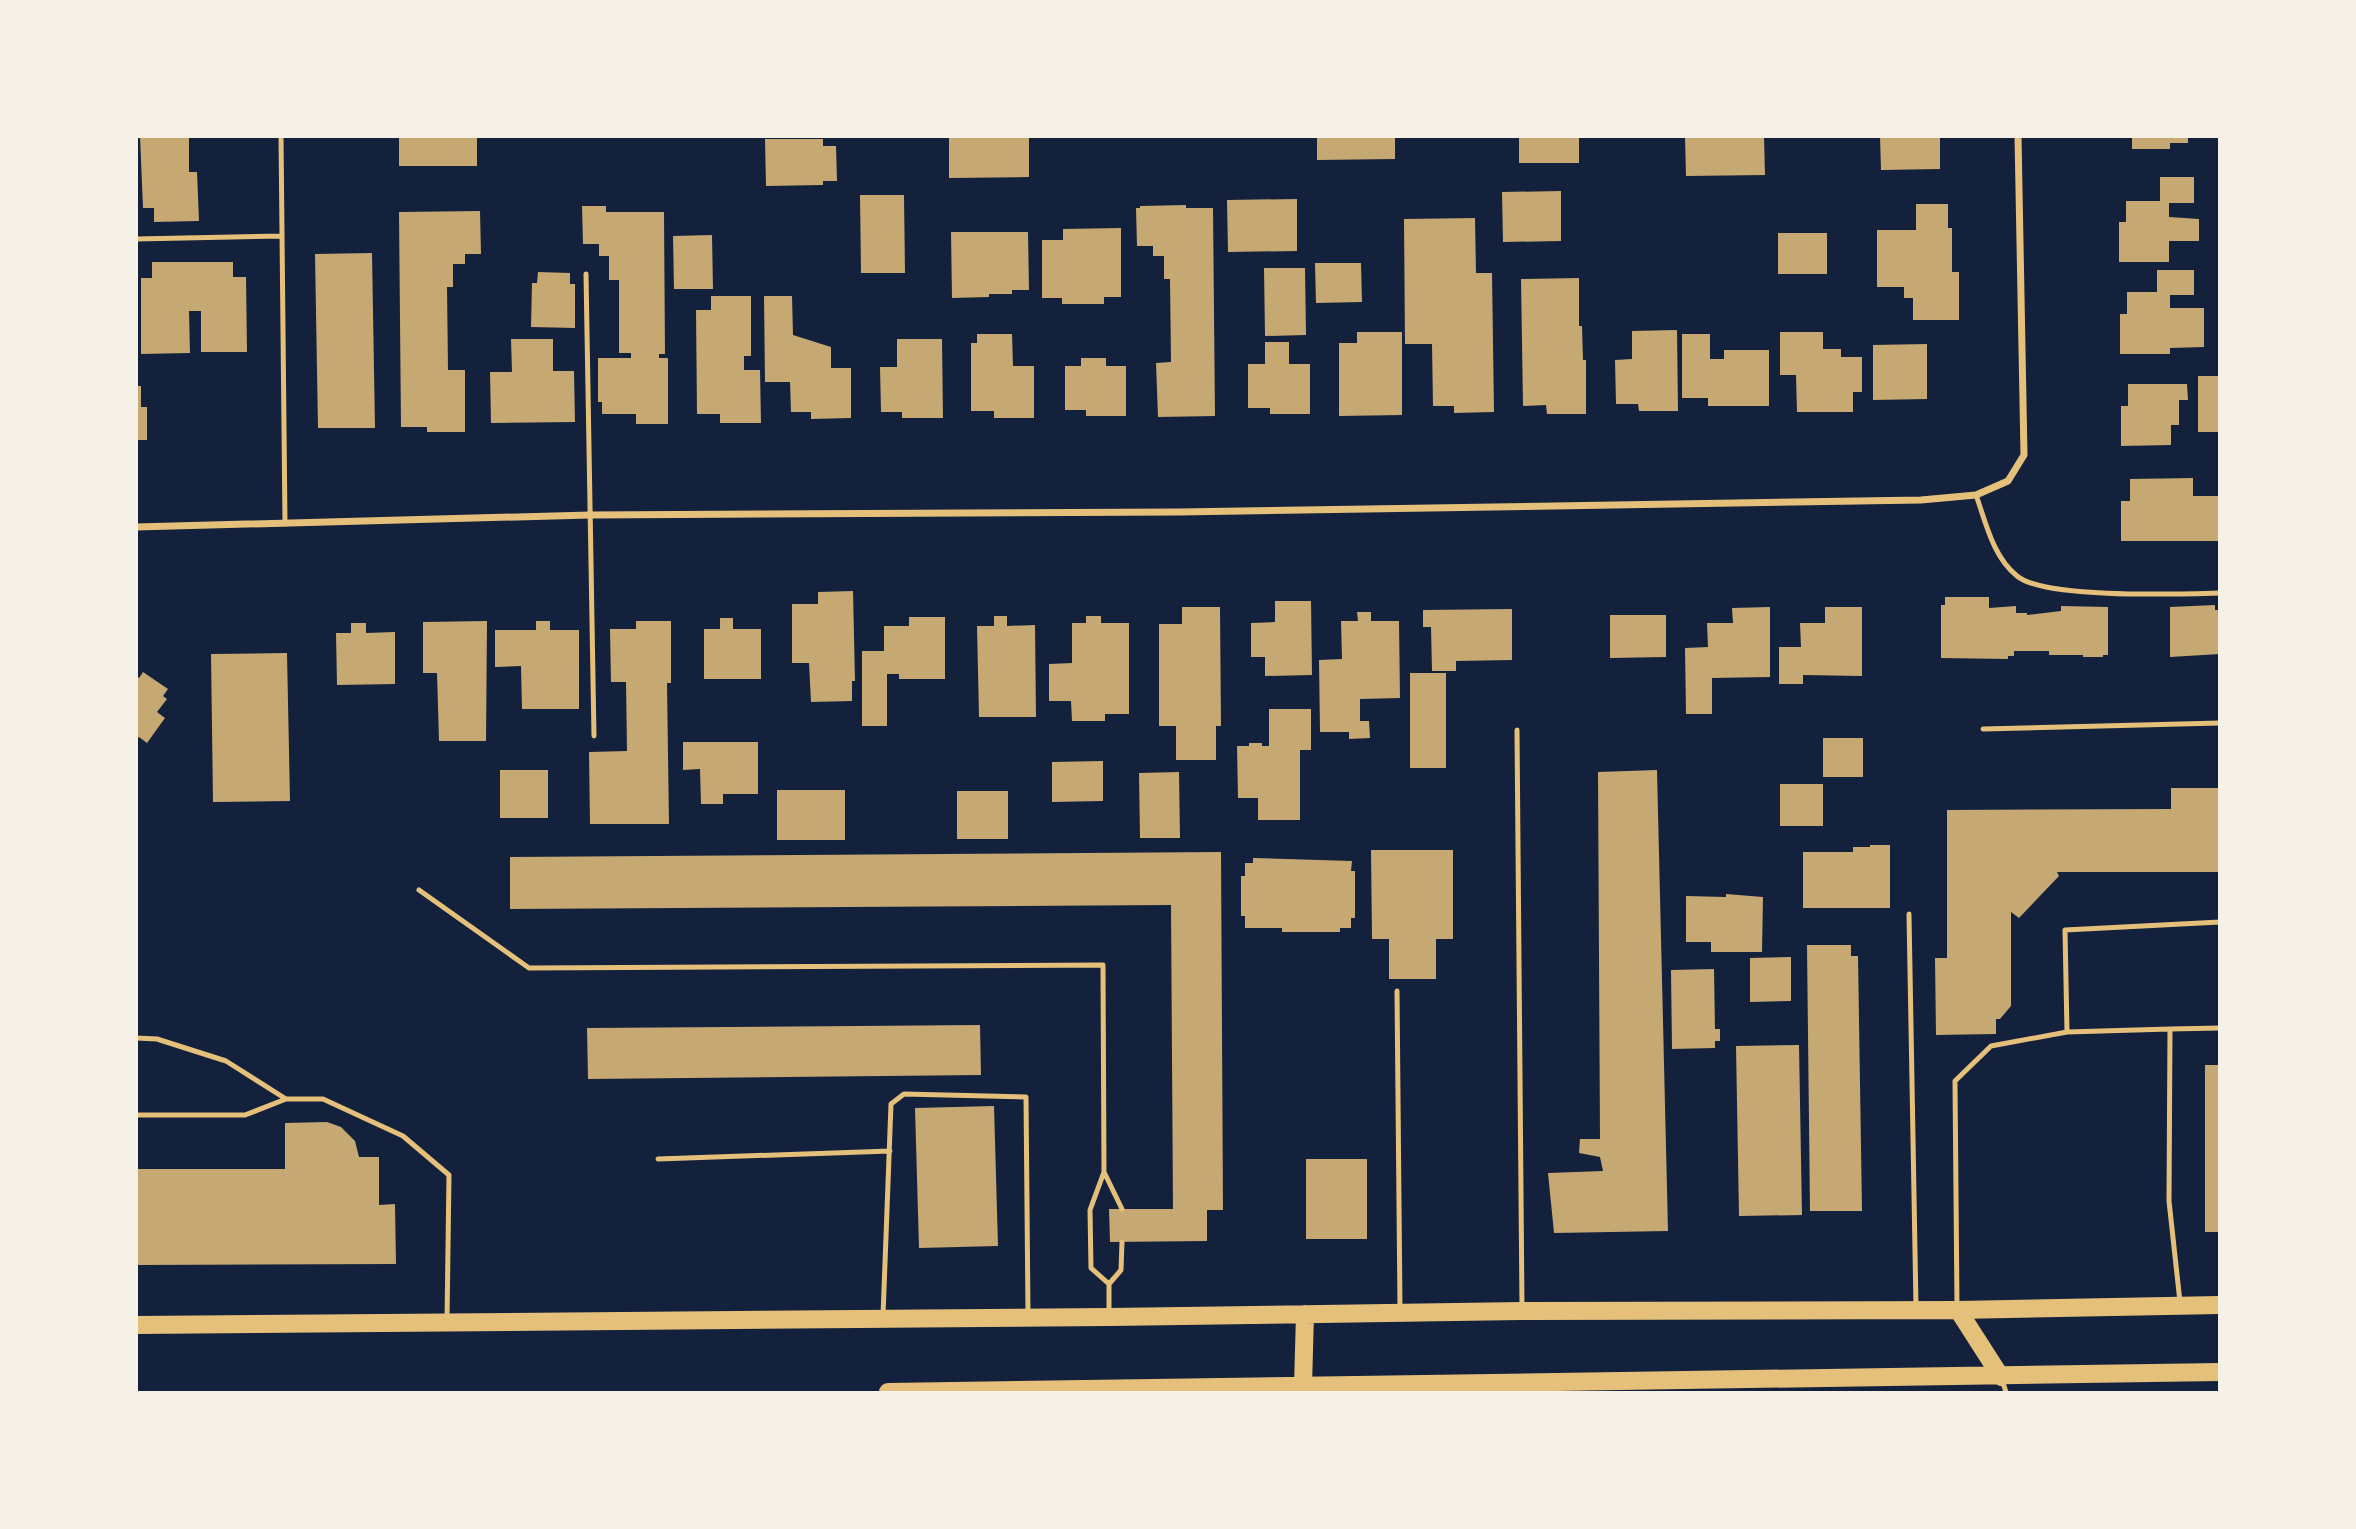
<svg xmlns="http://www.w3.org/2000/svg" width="2356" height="1529" viewBox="0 0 2356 1529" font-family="'PT Sans Narrow',sans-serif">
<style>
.building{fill:#c6a872}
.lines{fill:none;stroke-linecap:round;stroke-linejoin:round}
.service{stroke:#e5c07b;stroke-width:5}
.minor{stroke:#e5c07b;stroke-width:7}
.primary{stroke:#e5c07b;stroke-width:18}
</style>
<rect width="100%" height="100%" fill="#14213d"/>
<path class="building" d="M140,136H189V172H197L199,221L154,222V208H143Z
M399,136H477V166H399Z
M949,136H1029V177L949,178Z
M1317,136H1395V159L1317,160Z
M1519,136H1579V163H1519Z
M1685,136H1764L1765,175L1686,176Z
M1880,136H1940V169L1881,170Z
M2132,136H2188V143H2170V149H2132Z
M765,139H823V146H836L837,181H823V185L766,186Z
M2160,177H2194V203H2169V217L2199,219V241H2169V262H2119V222H2126V201H2160Z
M1561,191V241L1503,242L1502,192Z
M860,195H904L905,273H861Z
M1297,199V251L1228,252L1227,200Z
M1916,204H1948V228H1952V272H1959V320H1913V298H1904V287H1877V230H1916Z
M1186,205V208H1213L1215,416L1158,417L1156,363L1171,362L1170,279H1164V256H1153V246H1137L1136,208H1140V206Z
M582,206H606V212H664L665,354H659V358H668V424H636V414H602V402H598V358H631V353H619V280H609V256H599V244H583Z
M480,211L481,254H465V264H453V287H447L448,370H465V432H427V427H401L399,212Z
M1475,218L1476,273H1492L1494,412L1454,413V406H1433L1432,344H1405L1404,219Z
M1121,228V297H1104V304H1062V298H1042V240H1063V229Z
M951,232H1028L1029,290H1012V294H989V297L952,298Z
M1778,233H1827V274H1778Z
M712,235L713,289H674L673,236Z
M372,253L375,428H318L315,254Z
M152,262H233V277H246L247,352H201V311H189L190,353L141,354V278H152Z
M1315,263H1361L1362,302L1316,303Z
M1264,268H1305L1306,335L1265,336Z
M2157,270H2194V295H2170V308H2204V347L2170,348V354H2120V314H2127V292H2157Z
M538,272L570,273V284H575V328L531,327L532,283H537Z
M1579,278V326H1582L1583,360H1586V414H1547L1546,405L1523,406L1521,279Z
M711,296H751V356H744V370H760L761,423H720V414H697L696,310H711Z
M764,296H792L793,335L831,347V368H851V418L811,419V412H791L790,382H765Z
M1677,330L1678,411H1639L1638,404H1616L1615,360L1632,359V331Z
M1357,332H1402V415L1339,416V343H1357Z
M1780,332H1823V349H1841V357H1862V392H1853V412H1797L1796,375H1780Z
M977,334H1012L1013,366H1034V418H994V411H971V343H977Z
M1682,334H1710V359H1724V350H1769V406H1708V398H1682Z
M511,339H553V371H574L575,422L491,423L490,372H512Z
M897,339H942L943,418H902V412H881L880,367H897Z
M1265,342H1289V364H1310V414H1270V408H1248V364H1265Z
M1927,344V399L1873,400V345Z
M1081,358H1106V366H1126V416H1086V410H1065V366H1081Z
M2198,376H2220V432H2198Z
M2128,384H2187L2188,400H2179V425H2171V445L2121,446V406H2128Z
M136,386H141V407H147V440H136Z
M2193,478V496H2220V541H2121V501H2130V479Z
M853,591L855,681H852V701L811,702L809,663H792V604H818V592Z
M1945,597H1989V608L2016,606V613H2027V615L2061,611V606L2108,607V655H2103V657H2083V655H2049V651H2014V656H2008V659L1941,658V605H1945Z
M1275,601H1311L1312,675L1265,676V657H1251V623L1275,622Z
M2215,605V610H2220V654L2170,657V607Z
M1182,607H1220L1221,726H1216V760H1176V726H1159V624H1182Z
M1770,607V677L1712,678V714H1686L1685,648L1708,647L1707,623H1733L1732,608Z
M1825,607H1862V676L1803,675V684H1779V647H1801L1800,623H1825Z
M1512,609V660L1456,661V671H1432L1431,627H1423V610Z
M1357,612H1371V621H1399L1400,698L1360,699V721H1369L1370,738L1349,739V732H1320L1319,660L1342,659L1341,621H1358Z
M1610,615H1666V657L1610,658Z
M994,616H1007V626L1035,625L1036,717H979L977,626H994Z
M1086,616H1101V623H1129V714H1105V721H1072L1071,701H1049V664L1072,663V623H1086Z
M909,617H945V679H899V674H887V726H862V651H884V626H909Z
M720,618H733V629H761V679H704V629H720Z
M487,621L486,741H439L437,673H423V622Z
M536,621H550V630H579V709H522L521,666L495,667V630H536Z
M636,621H671V683H667L669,824H590L589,752L627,751L626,682H611L610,629H636Z
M351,623H366V633L395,632V684L337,685L336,633H351Z
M287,653L290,801L213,802L211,654Z
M143,672L168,689L163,696L167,699L157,712L165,718L147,743L139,737L136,740V676L139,678Z
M1410,673H1446V768H1410Z
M1269,709H1311V750H1300V820H1258V798H1238L1237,746H1249V743H1262V746H1269Z
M1823,738H1863V777H1823Z
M683,742H758V794H723V804H701L700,769L683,770Z
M1103,761V801L1052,802V762Z
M500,770H548V818H500Z
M1657,770L1668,1231L1554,1233L1548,1173L1603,1171L1600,1157L1579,1153L1580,1139H1600L1598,772Z
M1179,772L1180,838H1140L1139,773Z
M1780,784H1823V826H1780Z
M2171,788H2220V872H2057L2059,876L2019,918L2011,912V1006L2000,1019H1996V1034L1936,1035L1935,958H1947V810L2171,809Z
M777,790H845V840H777Z
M957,791H1008V839H957Z
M1870,845H1890V908H1803V852H1853V847H1870Z
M1371,850H1453V939H1436V979H1389V939H1372Z
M1221,852L1223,1210H1207V1241L1110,1242L1109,1209H1173L1171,905L510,909V857Z
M1253,858L1352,861L1351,871H1355V918H1351V928H1340V932H1282V928H1245V916H1241V876H1245V863H1253Z
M1726,894L1763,897L1762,952H1711V942H1686V896L1726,897Z
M1807,945H1851V956H1858L1862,1211H1810Z
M1791,957V1001L1750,1002V958Z
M1714,969L1715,1029H1720V1041H1715V1048L1672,1049L1671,970Z
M980,1025L981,1075L588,1079L587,1028Z
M1799,1045L1802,1215L1739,1216L1736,1046Z
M2205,1065H2220V1232H2205Z
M994,1106L998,1246L919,1248L915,1108Z
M327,1122L341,1127L355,1141L359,1157H379V1205L395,1204L396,1264L136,1265V1169H285V1123Z
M1306,1159H1367V1239H1306Z"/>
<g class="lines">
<path class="service" d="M281,136L285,524
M136,239L282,236
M586,274L594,736
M1976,495C1986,523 1993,557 2017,576C2044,599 2180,594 2220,593
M1983,729L2220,723
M1517,730L1522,1308
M419,890L529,968L1103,965L1104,1172L1090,1210L1091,1268L1109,1284
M1909,914L1916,1307
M1397,991L1400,1309
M2067,1032L2170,1029
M136,1038L157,1039L226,1061L286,1099
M136,1115H245L286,1099H323L403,1136L449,1175L447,1321
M658,1159L890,1151
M1104,1172L1122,1209
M2180,1302L2169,1201L2170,1029L2220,1028
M1957,1307L1955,1081L1991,1046L2067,1032L2065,930L2220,922
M1109,1314V1284L1121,1270L1122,1242
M883,1316L891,1104L904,1094L1026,1097L1028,1314
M2002,1380L2006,1392"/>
<path class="minor" d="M136,527L590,515L1179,512L1921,500L1976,495L2008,481L2024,455L2018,136"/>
<path class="primary" d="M1958,1310L2001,1377
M136,1325L1109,1317L1522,1311L1958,1310L2220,1305
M1303,1386L1305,1314
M888,1392L2220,1372"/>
</g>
<rect width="2356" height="1529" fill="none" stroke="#f6f1e7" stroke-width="276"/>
</svg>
